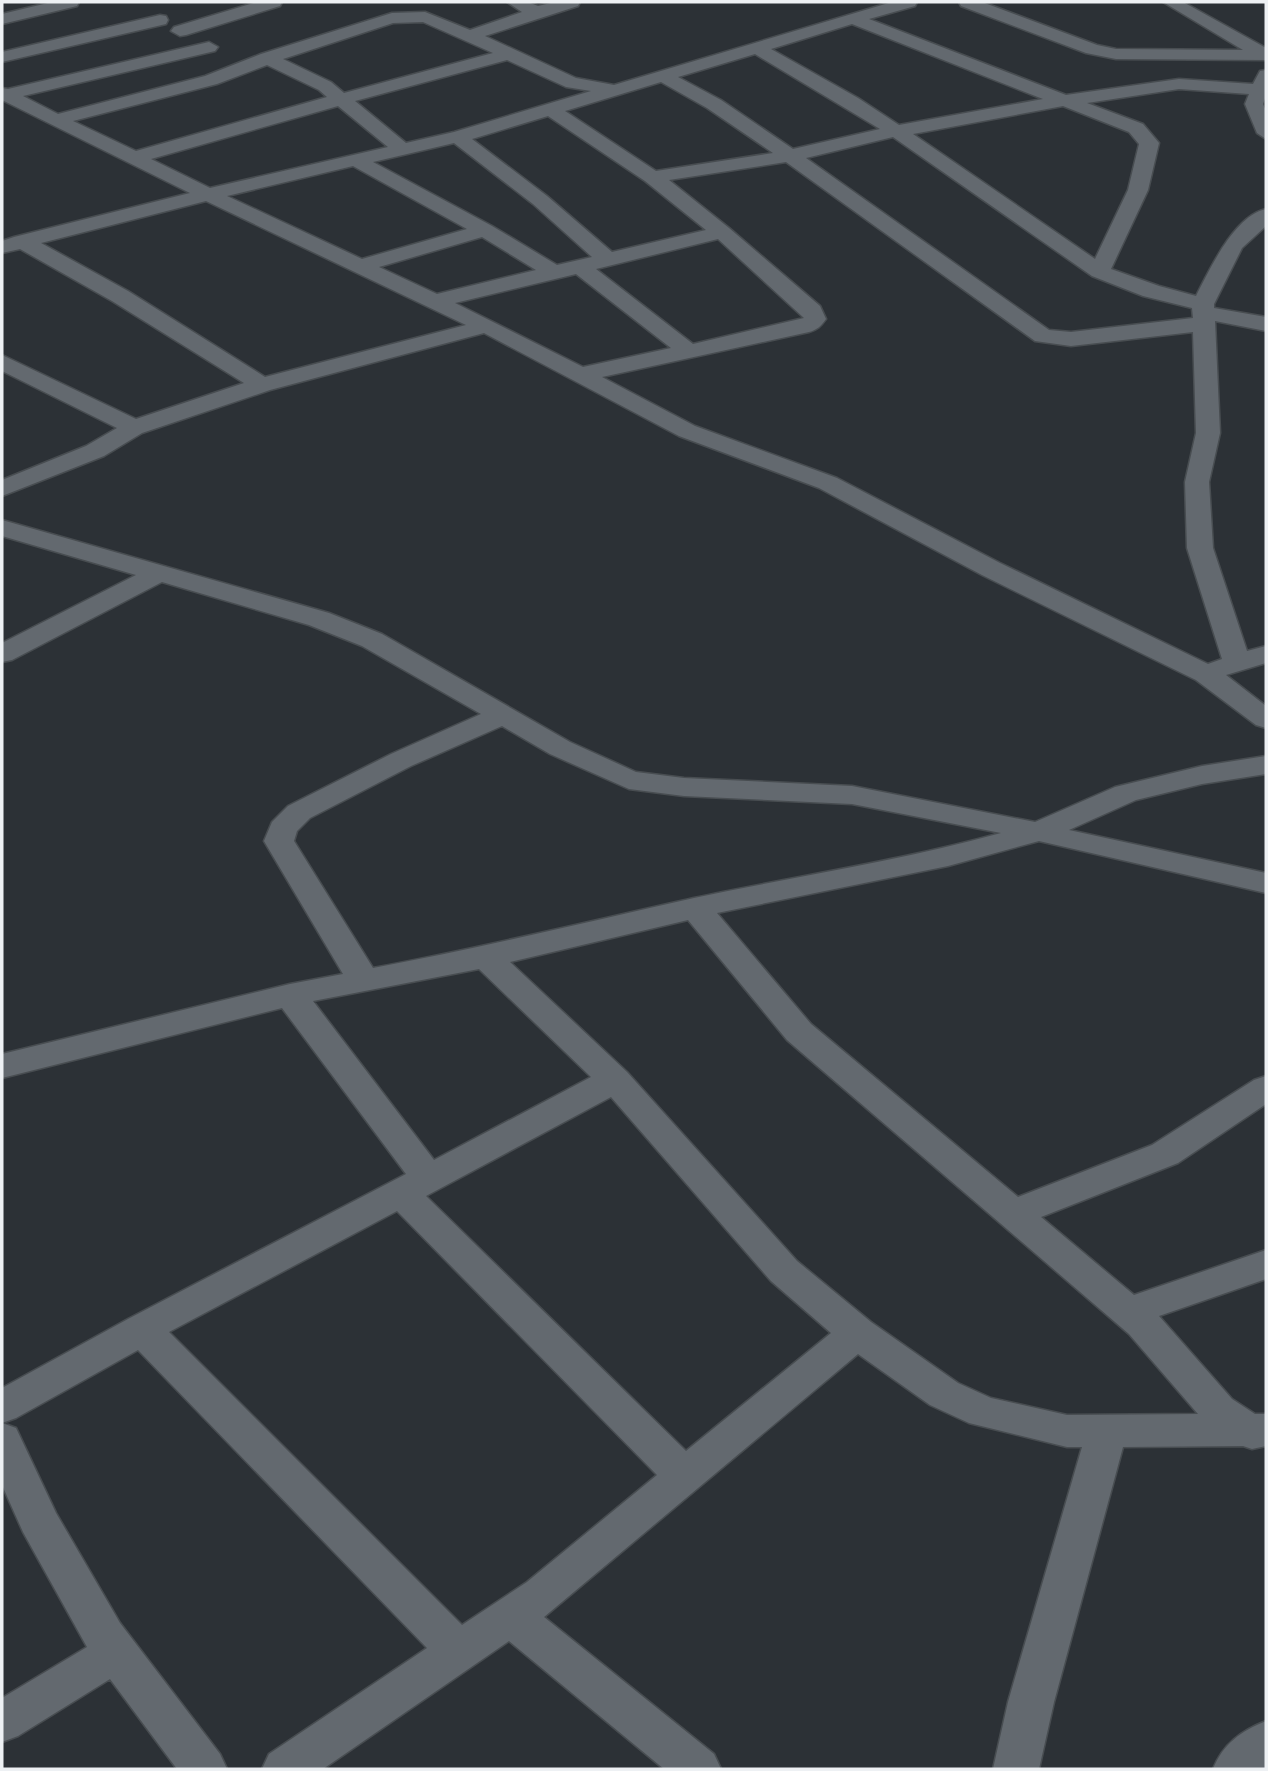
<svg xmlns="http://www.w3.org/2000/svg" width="1268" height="1771" viewBox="0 0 1268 1771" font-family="Montserrat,sans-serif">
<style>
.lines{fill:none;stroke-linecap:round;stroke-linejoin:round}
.minor-casing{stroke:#484d51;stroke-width:3}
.minor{fill:#63696f;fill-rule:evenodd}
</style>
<rect width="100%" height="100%" fill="#2c3136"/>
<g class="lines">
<defs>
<path id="minor" d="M52,2H79L77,6L2,24V14Z
M257,2H282L280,6L186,35L180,36L171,31L174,27Z
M507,2H528L538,6L555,2H580L578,6L485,36L576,78L614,85L892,2H917L915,6L869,19L1066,95L1179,79L1253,84L1260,71L1266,70V96L1263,104L1266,111V139L1257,133L1245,104L1249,94L1179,89L1087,103L1143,124L1159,143L1148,190L1111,269L1159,286L1196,296C1210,269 1234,216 1266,209V226L1242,248L1214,304V308L1266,317V331L1215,321L1220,433L1209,482L1213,548L1247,651L1266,646V663L1226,675L1266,706V728L1256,725L1196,680L982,575L819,488L679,436L484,333L270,390L142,433L104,456L2,496V480L86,446L117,428L2,371V355L136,419L244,383L112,301L20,249L2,253V241L14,237L190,193L2,100V88L8,89L209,42L218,47L215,51L23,96L58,114L205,76L261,54L392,13L425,12L470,30L522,12ZM423,22L493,53L344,93L331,82L283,59L393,23ZM852,24L1043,99L899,125L858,98L771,49ZM755,54L880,129L793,149L721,100L678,77ZM507,60L566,87L591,91L454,132L406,143L355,101ZM267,65L319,90L327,97L136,151L73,121L217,84ZM661,82L707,108L773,153L656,171L565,111ZM338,106L388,147L210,188L151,159ZM1063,106L1129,132L1139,144L1128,190L1095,259L913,134ZM548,116L645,181L706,230L612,252L547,196L472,139ZM893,137L1092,276L1143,296L1192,308L1193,318L1071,332L1049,330L806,158ZM454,143L533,204L592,257L557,265L492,226L373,162ZM786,162L1035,341L1071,346L1193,332L1196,433L1185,482L1187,548L1222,659L1208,664L1000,563L837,478L695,426L602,377L809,332C817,330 821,326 826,319L820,306L729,228L669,180ZM353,166L467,229L362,259L227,196ZM206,201L466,325L265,377L128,291L41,243ZM482,237L536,270L437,294L379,267ZM718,239L804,318L693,344L596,269ZM576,274L671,348L583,367L455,303Z
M959,2H982L1097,45L1116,49L1243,50L1163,2H1183L1266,48V60L1116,59L1086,53L961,6Z
M160,15L166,16L168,20L166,24L2,62V52Z
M2,520L329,613L382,634L570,742L636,772L684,778L852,786L1035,822L1115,787L1202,766L1266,756V774L1202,784L1136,800L1069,830L1266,873V893L1039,841L948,866L717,913L811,1024L1018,1197L1152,1145L1254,1080L1266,1076V1104L1178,1163L1041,1217L1134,1295L1266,1250V1279L1159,1316L1232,1399L1255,1414H1266V1446L1252,1449L1243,1446L1123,1447L1054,1702L1039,1769H993L1008,1702L1082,1447H1067L969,1423L930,1405L858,1354L544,1617L714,1754L721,1769H664L509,1641L323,1769H262L269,1754L427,1648L138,1350L16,1418L2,1423L16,1428L56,1513L120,1623L220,1754L227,1769H177L110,1679L18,1736L2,1742V1698L87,1647L23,1532L2,1485V1388L128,1319L406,1174L282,1008L2,1078V1054L290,984L343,974L264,841L272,822L288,806L391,754L481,714L362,646L309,625L162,582L12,660L2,662V643L136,575L2,536ZM502,726L550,754L629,789L684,796L852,804L1001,833C900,861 797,876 694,898C587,922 481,948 373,968L294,841L297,831L310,818L411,766ZM688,920L787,1040L1129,1334L1198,1414L1067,1415L991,1398L958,1383L871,1322L797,1261L627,1072L510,962ZM479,969L591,1077L434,1160L313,1001ZM611,1097L771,1281L831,1333L686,1451L426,1196ZM397,1211L657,1475L527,1582L462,1625L169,1332Z
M1266,1721V1768L1213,1769C1223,1744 1241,1731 1266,1721Z"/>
</defs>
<use href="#minor" class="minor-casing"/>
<use href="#minor" class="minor"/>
</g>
<rect width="1268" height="1771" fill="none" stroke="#eef1f4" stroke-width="7"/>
</svg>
